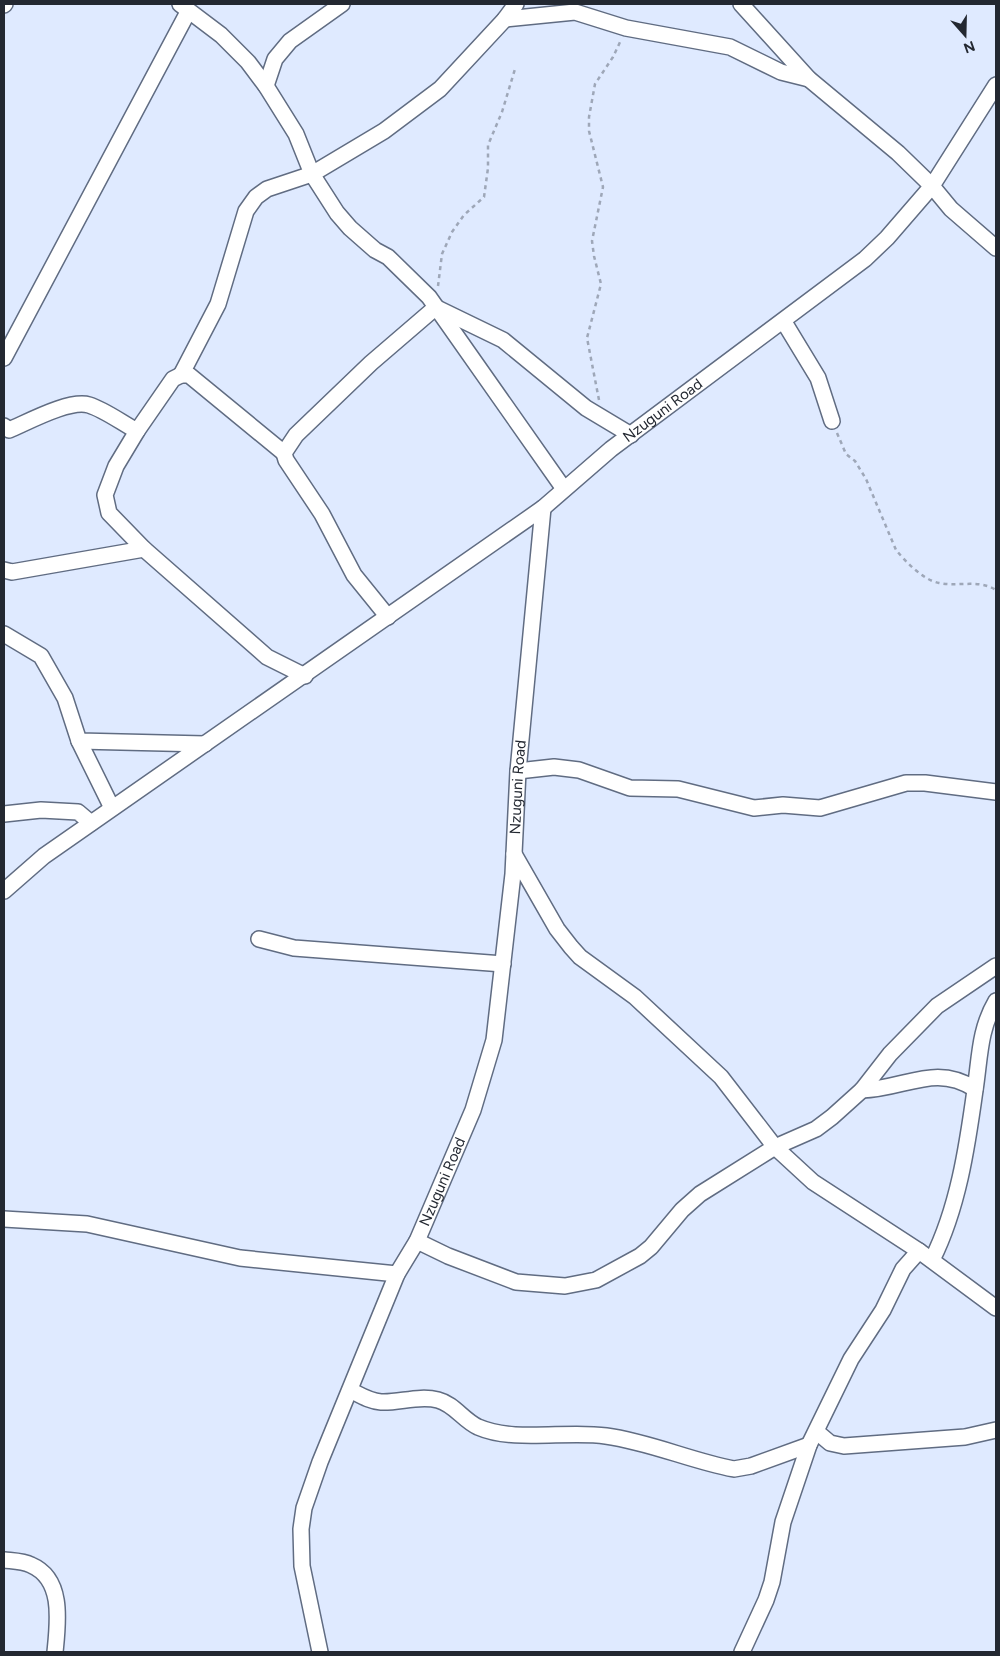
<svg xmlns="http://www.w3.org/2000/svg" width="1000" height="1656" viewBox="0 0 1000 1656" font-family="Figtree,sans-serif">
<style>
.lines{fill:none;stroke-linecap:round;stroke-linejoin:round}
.minor-casing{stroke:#606c82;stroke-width:18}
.path{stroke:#9ea7b8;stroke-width:2.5;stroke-dasharray:4 4;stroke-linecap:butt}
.minor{stroke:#fff;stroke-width:15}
.labels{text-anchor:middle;stroke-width:4.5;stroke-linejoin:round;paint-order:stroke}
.street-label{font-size:15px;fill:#232831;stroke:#dfeaff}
</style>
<rect width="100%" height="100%" fill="#dfeaff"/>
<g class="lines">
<defs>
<g id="minor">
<path d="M180,4L221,35L248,62L266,86L296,134L312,174L337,213L350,228L375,250L388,257L429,297L564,489"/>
<path d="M741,4L809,79L898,153L932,186L951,209L996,248"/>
<path d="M4,5L5,4"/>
<path d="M505,19L575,12L626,28L730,47L781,72L809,79"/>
<path d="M266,86L275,59L290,41L342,4"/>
<path d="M437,308L503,340L586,408L631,435"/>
<path d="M784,322L818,378L832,421"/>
<path d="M4,358L188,12"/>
<path d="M181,375L218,304L246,211L256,197L267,189L312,174L384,131L440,89L505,19L516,4"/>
<path d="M4,426L9,430C28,422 70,399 89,405C105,410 122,423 137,431"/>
<path d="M284,453L189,375H181L173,379L137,431L116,466L105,495L109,513L144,549L267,657L305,676"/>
<path d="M4,570L12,572L144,549"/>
<path d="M388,617L354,575L322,514L286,460L284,453L296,435L371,363L435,308"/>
<path d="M4,634L41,656L65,698L79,741L205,744"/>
<path d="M79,741L112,808"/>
<path d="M518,771L554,767L579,770L630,788L678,789L754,808L783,805L820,808L906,783H925L996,792"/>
<path d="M4,814L41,810L78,812L91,823"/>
<path d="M514,854L557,929L571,947L580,957L635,997L721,1077L775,1147L813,1182L919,1251L996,1308"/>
<path id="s1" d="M4,891L44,856L543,508L611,449L865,259L887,238L932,186L996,85"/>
<path d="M259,939L294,948L503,964"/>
<path d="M862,1090C905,1089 935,1063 975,1089"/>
<path d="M4,1219L87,1224L240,1258L397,1274"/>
<path d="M417,1241L448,1256L516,1282L565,1286L596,1280L640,1256L651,1247L682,1210L700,1194L775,1147L816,1129L832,1117L862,1090L890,1054L937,1006L996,966"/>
<path d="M932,1260C958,1208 967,1148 975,1090C980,1058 979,1030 996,1001"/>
<path d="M350,1390C360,1395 369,1401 381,1402C399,1403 419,1395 438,1400C454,1404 463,1420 478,1427C515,1443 567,1430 606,1436C650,1442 691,1461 734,1469L751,1466L809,1445"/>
<path d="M817,1432L830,1443L844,1446L965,1437L996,1430"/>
<path d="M4,1560C12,1561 23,1561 31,1565C64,1579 58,1622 55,1652"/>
<path id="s2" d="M320,1652L302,1566L301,1529L304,1508L320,1462L397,1274L417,1241L473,1110L494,1040L513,874L518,771L543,508"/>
<path d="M742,1652L766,1600L772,1582L783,1522L809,1445L851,1359L883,1310L903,1269L919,1251"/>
</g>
</defs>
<use href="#minor" class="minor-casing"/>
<path class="path" d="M438,286L442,254L452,232L464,215L484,197L488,168V145L502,112L515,69
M599,400L587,338L601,284L594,256L592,241L603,187L589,131V117L595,84L613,57L621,40
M837,433L846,454L855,461L866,479L896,550C906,562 923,580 939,583C958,587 979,579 996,590"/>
<use href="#minor" class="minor"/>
</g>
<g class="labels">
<g class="street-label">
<text dy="5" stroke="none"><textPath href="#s1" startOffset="816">Nzuguni Road</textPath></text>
<text dy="5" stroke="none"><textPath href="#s2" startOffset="906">Nzuguni Road</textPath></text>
<text dy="5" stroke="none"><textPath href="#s2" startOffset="501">Nzuguni Road</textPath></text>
</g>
</g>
<rect width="1000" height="1656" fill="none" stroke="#232831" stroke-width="10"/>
<g transform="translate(965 35) rotate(160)" stroke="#dfeaff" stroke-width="4" paint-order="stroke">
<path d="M0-4L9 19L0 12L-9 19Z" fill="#232831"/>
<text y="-8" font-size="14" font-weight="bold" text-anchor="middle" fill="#232831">N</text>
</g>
</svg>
